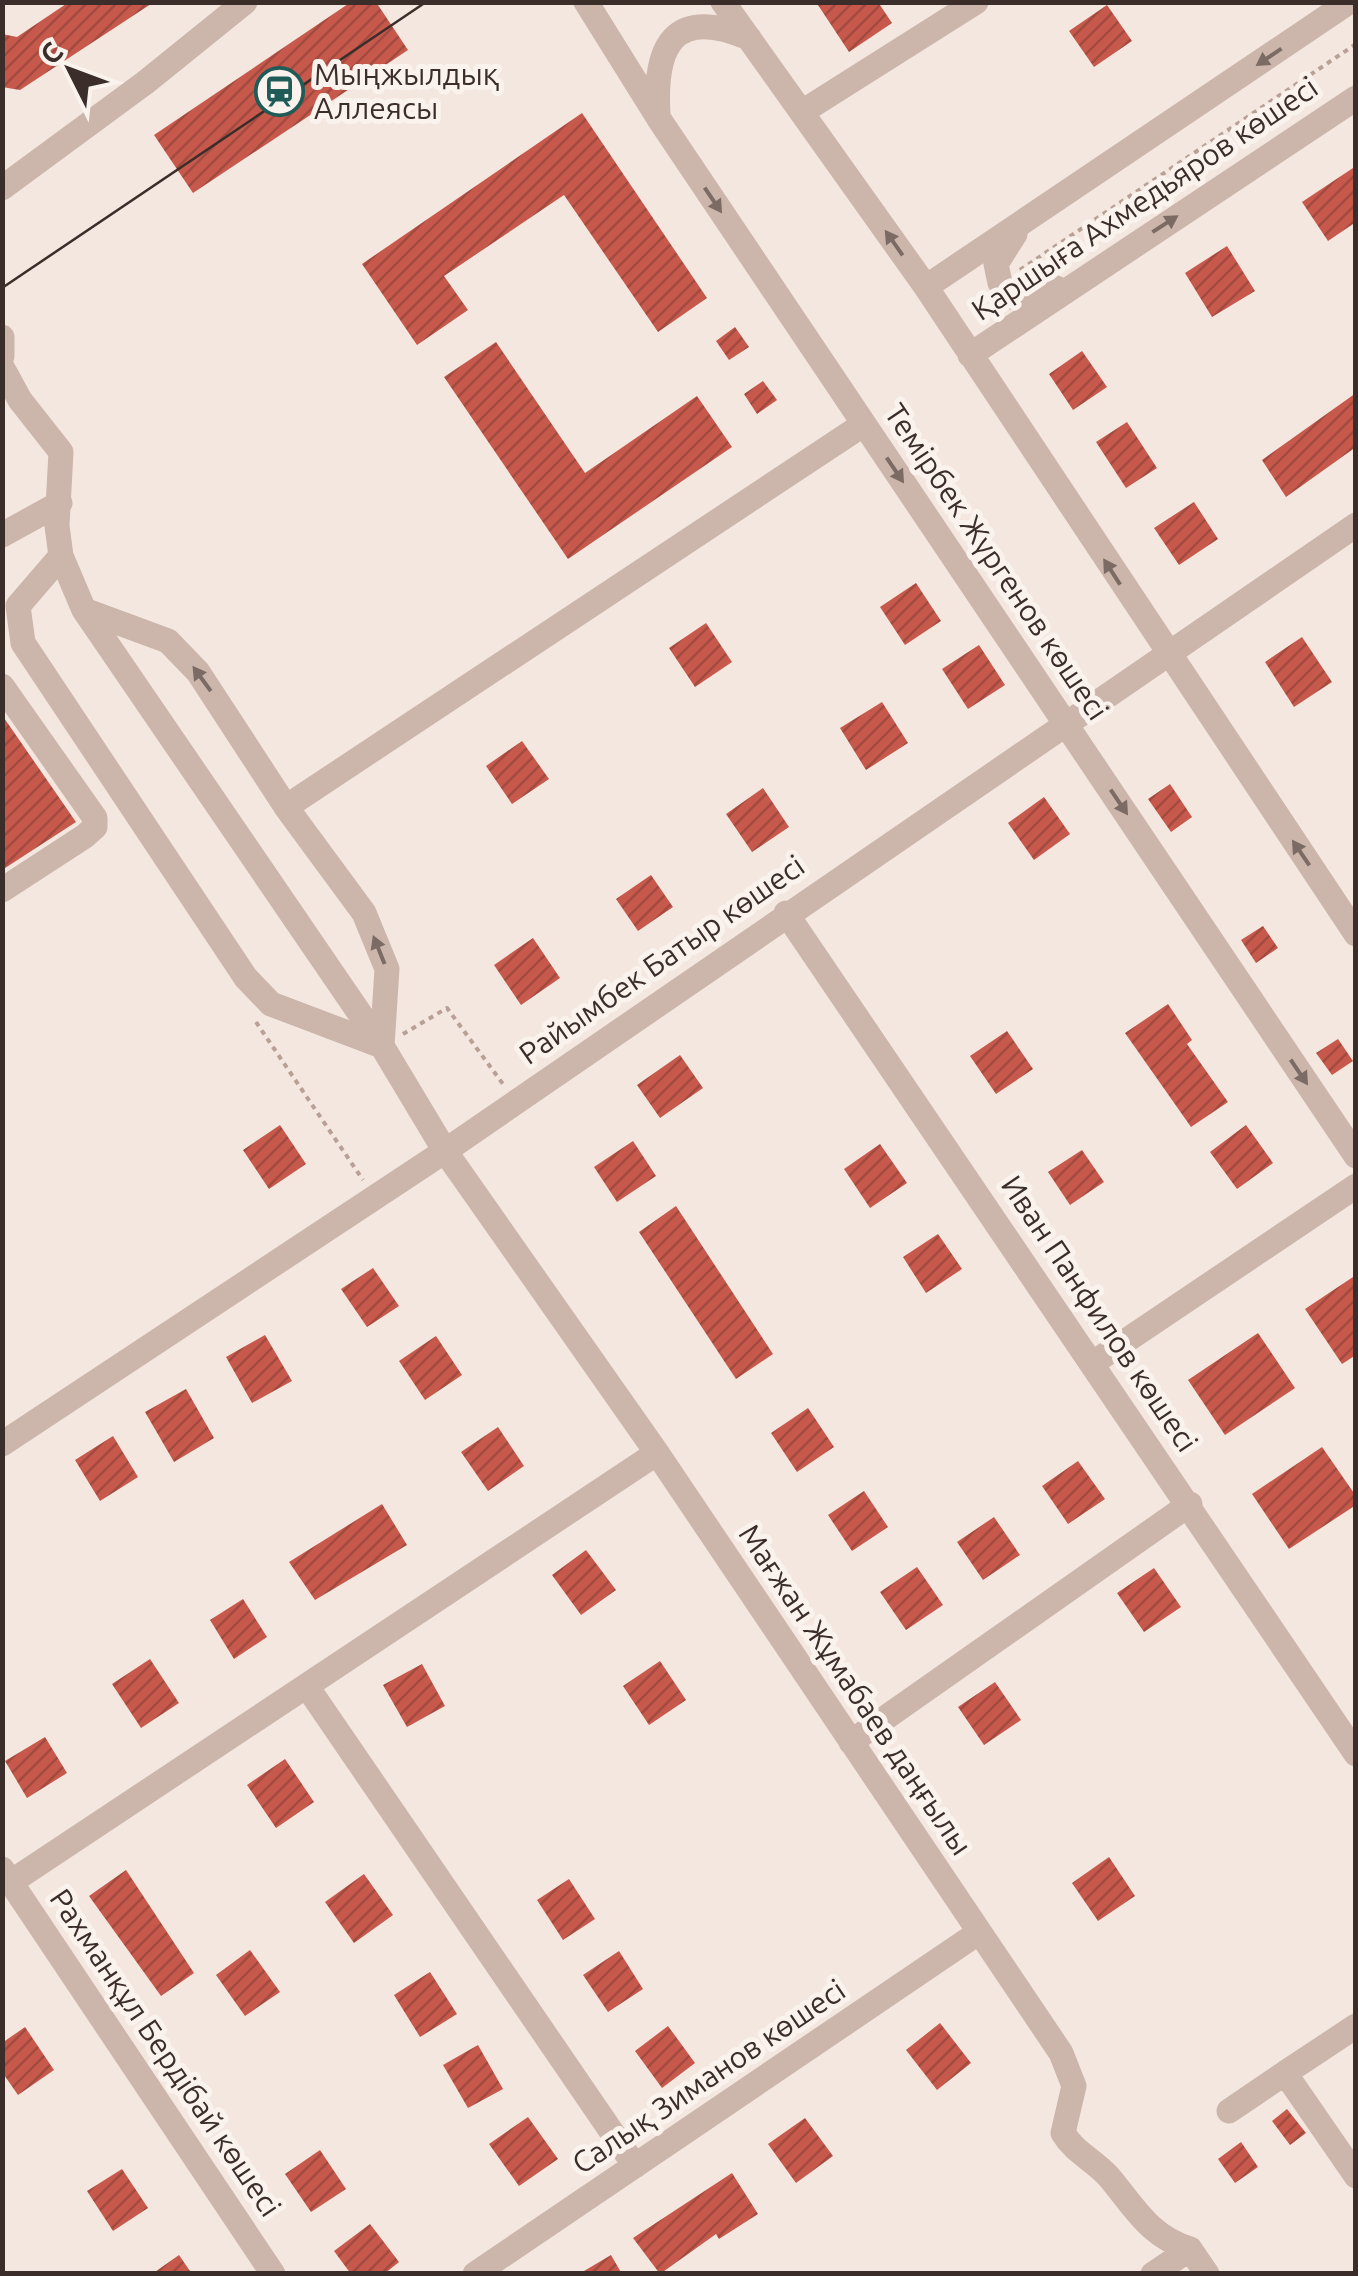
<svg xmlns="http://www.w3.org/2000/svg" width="1358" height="2276" viewBox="0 0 1358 2276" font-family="Ubuntu,sans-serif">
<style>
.building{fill:url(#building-hatch)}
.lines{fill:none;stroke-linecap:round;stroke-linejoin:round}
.path{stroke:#b8a095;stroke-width:4;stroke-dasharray:5 5;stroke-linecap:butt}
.minor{stroke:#ccb6ab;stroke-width:25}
.tram{stroke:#3a2d2a;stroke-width:2.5}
.oneway{fill:#7c6b64}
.labels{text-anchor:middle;stroke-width:10;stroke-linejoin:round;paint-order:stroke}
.poi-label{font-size:30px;fill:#3a2d2a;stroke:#faf2ec;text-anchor:start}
.street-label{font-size:30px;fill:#3a2d2a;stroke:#faf2ec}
</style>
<defs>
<pattern id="building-hatch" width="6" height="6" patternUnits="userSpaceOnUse" patternTransform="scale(2.5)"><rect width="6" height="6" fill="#c6594b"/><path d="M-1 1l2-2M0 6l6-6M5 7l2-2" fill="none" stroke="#a24a3f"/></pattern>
</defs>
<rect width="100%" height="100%" fill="#f3e7e0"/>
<path class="building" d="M69,2H154L20,90L2,87V34L17,37Z
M351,2H376L408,50L193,193L154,135Z
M816,2H878L892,23L849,52Z
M1107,5L1132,41L1094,67L1069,31Z
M582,113L707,298L658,332L564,195L444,276L468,310L417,345L362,264Z
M1356,166V222L1328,241L1302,202Z
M1227,246L1255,291L1212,317L1185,273Z
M735,327L749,347L729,360L716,341Z
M496,342L585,473L697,396L732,447L568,559L444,377Z
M1082,351L1107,387L1073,410L1049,374Z
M763,381L777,400L757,414L744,394Z
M1356,393V447L1286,497L1262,460Z
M1127,422L1157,468L1126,488L1096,442Z
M1194,502L1218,539L1179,565L1154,528Z
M916,583L941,621L905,645L880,607Z
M706,623L732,662L695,687L669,648Z
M1302,637L1332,682L1294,707L1265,662Z
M979,645L1005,685L968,709L942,669Z
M882,702L908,743L866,770L840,728Z
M2,715L76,822L2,870Z
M522,741L549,779L512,804L486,766Z
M1170,784L1192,817L1171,832L1148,799Z
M763,788L789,827L752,852L726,814Z
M1044,797L1070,834L1034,860L1008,823Z
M651,875L673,907L638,931L616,899Z
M1263,926L1278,948L1256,963L1241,940Z
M533,938L560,978L521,1005L494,965Z
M1168,1004L1192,1040L1187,1044L1228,1102L1191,1127L1125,1033Z
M1007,1031L1033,1069L996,1094L970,1056Z
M1338,1039L1353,1061L1332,1075L1316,1053Z
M680,1055L703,1088L660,1118L637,1085Z
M280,1125L306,1164L269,1189L243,1150Z
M1246,1125L1273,1163L1237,1189L1210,1152Z
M633,1141L656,1176L617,1202L594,1167Z
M880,1144L907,1183L870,1208L844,1169Z
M1082,1150L1104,1182L1070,1205L1048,1172Z
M676,1206L773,1354L736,1379L639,1232Z
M938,1234L962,1269L926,1293L903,1257Z
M373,1268L399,1306L367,1327L341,1289Z
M1356,1275V1355L1342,1364L1305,1309Z
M1258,1333L1295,1388L1225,1435L1188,1380Z
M265,1335L292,1381L252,1403L226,1357Z
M436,1336L462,1375L425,1400L399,1361Z
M186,1389L214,1438L174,1462L145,1412Z
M808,1408L834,1447L797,1472L771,1433Z
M498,1427L524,1466L488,1491L461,1452Z
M113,1436L138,1477L100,1501L75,1460Z
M1322,1447L1356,1496V1505L1289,1549L1252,1494Z
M1078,1461L1105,1499L1068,1524L1042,1486Z
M864,1491L888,1527L852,1551L828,1515Z
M382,1504L407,1545L315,1600L289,1562Z
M994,1517L1020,1555L983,1580L957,1542Z
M586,1550L616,1590L581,1615L552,1575Z
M917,1567L943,1605L906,1630L880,1592Z
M1154,1568L1181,1607L1144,1632L1117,1593Z
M243,1599L267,1637L234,1659L210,1620Z
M150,1659L179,1703L141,1728L112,1684Z
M660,1661L686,1700L649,1725L623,1686Z
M422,1664L445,1706L407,1727L383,1685Z
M995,1682L1021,1720L984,1745L958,1707Z
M45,1737L67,1773L27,1798L5,1761Z
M285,1759L314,1802L276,1828L247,1785Z
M1109,1857L1135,1896L1098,1921L1072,1883Z
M126,1870L194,1973L161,1996L89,1896Z
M364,1874L393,1915L354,1943L325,1902Z
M569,1879L595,1919L563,1940L537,1900Z
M250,1950L280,1992L245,2016L216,1975Z
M619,1951L643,1989L608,2012L583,1975Z
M430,1972L457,2014L420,2037L394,1995Z
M940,2023L971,2063L937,2090L906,2050Z
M668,2026L695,2063L662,2088L635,2051Z
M25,2027L54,2070L18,2095L2,2072V2043Z
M478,2045L503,2089L468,2108L443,2065Z
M1287,2109L1306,2133L1290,2145L1272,2121Z
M528,2117L558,2159L519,2186L489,2144Z
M805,2118L833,2156L796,2183L768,2144Z
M1241,2142L1258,2167L1235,2183L1218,2159Z
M320,2150L346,2189L311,2212L285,2174Z
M122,2169L148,2208L113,2231L87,2191Z
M732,2173L758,2214L719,2239L716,2234L660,2274L633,2238Z
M370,2224L399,2262L384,2274H351L334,2251Z
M179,2255L192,2274H152Z
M611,2255L622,2274H579Z"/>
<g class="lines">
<path class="path" d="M1020,270L1356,44
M256,1022L363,1180
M403,1034L447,1008L503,1084"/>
<path class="minor" d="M586,2L659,119L1356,1156
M723,2L926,287L1356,934
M802,112L976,2
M658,114C654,45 674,6 749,38
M2,188L146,82L245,2
M1015,234L996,264L1000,283L1011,297H1032L1056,288
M926,287L1349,2
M2,337V356
M970,355L1356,98
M2,367L20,400L61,452L57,526L61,556L84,610L382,1046L445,1151L657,1453L1061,2053L1074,2086L1063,2133C1075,2153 1094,2160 1109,2177C1135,2208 1149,2236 1190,2249
M2,535L60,503
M61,556L18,606L23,643L246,978L271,1004L382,1046
M84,610L168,641L198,672L286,807L364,913L387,969L382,1046
M2,686L95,818V827L85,836L2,890
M286,807L864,424
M786,913L1356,1754
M1093,1363L1356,1186
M2,1444L445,1151L1356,525
M308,1688L635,2166
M851,1742L1190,1504
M2,1869L273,2274
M11,1882L657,1453
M1356,2026L1285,2073L1356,2176
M1229,2111L1285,2073
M475,2274L978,1933
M1153,2274L1190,2249L1207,2274"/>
<path class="tram" d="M2,288L426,2"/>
</g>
<defs><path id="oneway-solid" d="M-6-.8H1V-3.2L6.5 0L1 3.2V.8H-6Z" transform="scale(2.5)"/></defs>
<g class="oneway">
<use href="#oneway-solid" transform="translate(1269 57) rotate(146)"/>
<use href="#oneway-solid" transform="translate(713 200) rotate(56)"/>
<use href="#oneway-solid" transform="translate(1165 224) rotate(-33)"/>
<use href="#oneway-solid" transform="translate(894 243) rotate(-125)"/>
<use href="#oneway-solid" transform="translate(895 470) rotate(56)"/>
<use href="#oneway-solid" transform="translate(1112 572) rotate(-123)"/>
<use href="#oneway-solid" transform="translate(202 679) rotate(-126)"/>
<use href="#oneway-solid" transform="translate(1119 802) rotate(56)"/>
<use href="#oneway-solid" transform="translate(1301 853) rotate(-124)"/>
<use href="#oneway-solid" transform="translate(379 950) rotate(-112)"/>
<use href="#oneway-solid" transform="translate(1299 1072) rotate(56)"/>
</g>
<defs>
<symbol id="station-ring" viewBox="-11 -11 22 22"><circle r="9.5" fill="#faf2ec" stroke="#1f5c58" stroke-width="1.5"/><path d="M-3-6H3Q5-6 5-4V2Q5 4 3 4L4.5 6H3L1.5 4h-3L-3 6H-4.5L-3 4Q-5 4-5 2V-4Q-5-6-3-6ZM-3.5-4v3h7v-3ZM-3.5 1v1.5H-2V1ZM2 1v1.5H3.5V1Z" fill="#1f5c58"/></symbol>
</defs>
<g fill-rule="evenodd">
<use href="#station-ring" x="252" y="64" width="55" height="55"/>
</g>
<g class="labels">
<g class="poi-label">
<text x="314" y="85">Мыңжылдық<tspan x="314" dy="34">Аллеясы</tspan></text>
</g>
<g class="street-label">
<text transform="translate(1145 199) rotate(-34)" y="10">Қаршыға Ахмедьяров көшесі</text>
<text transform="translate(996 562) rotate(56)" y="10">Темірбек Жүргенов көшесі</text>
<text transform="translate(662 960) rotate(-35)" y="10">Райымбек Батыр көшесі</text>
<text transform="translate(1099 1314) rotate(56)" y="10">Иван Панфилов көшесі</text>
<text transform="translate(855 1690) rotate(56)" y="10">Мағжан Жұмабаев даңғылы</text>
<text transform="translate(165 2053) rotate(56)" y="10">Рахманқұл Бердібай көшесі</text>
<text transform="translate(709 2077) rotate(-34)" y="10">Салық Зиманов көшесі</text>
</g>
</g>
<rect width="1358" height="2276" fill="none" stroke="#3a2d2a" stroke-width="10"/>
<g transform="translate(70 70) rotate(312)" stroke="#faf2ec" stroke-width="8" paint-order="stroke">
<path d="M0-8L18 38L0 25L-18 38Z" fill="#3a2d2a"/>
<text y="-15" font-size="28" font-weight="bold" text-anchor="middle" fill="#3a2d2a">С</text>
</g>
</svg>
